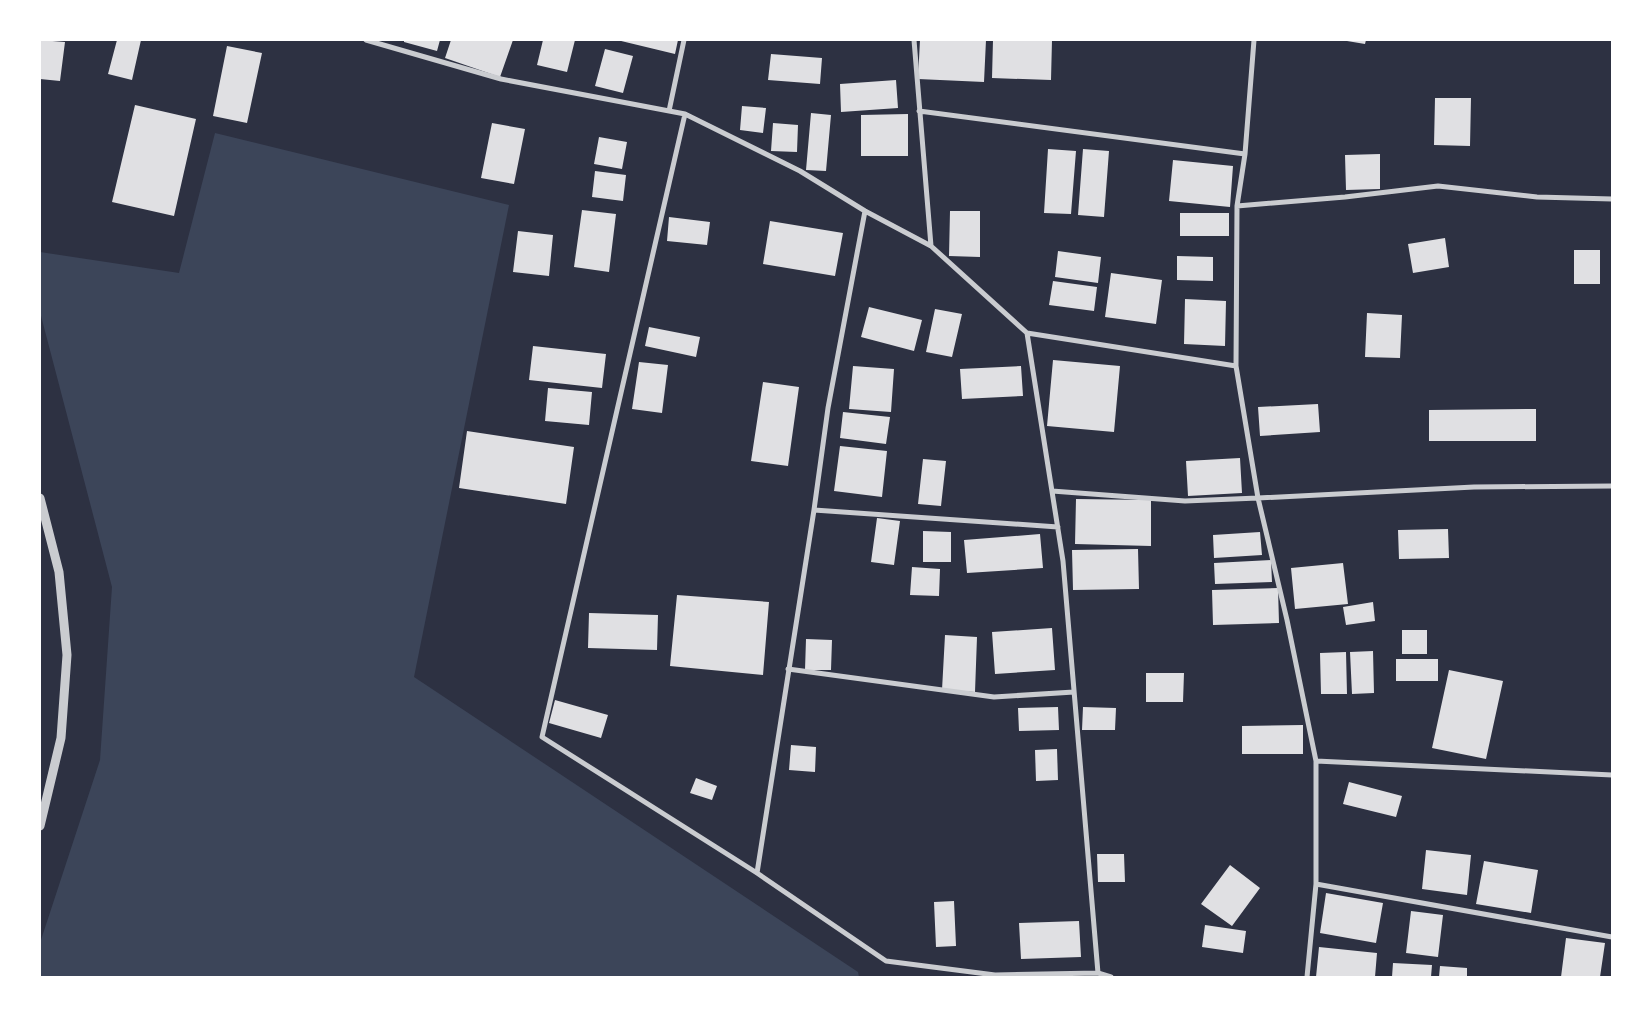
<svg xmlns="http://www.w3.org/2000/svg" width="1652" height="1017" viewBox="0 0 1652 1017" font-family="'Titillium Web',sans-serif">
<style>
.green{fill:#3c4559}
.building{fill:#e0e0e3}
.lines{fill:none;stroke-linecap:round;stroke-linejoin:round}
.minor{stroke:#caccd0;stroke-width:5}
.tertiary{stroke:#caccd0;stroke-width:9}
</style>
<rect width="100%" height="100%" fill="#2d3142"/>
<path class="green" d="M215,133L509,205L414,677L858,972L859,977H40V943L100,760L112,587L40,312V252L179,273Z"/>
<path class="building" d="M40,40L65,42L60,81L40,79Z
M117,40H141L132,80L108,74Z
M404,40H440L437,51L404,42Z
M451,40H513L500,77L445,58Z
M543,40H575L567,72L537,65Z
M617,40H678L675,54Z
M920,40H986L984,82L918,79Z
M993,40H1052L1051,80L992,78Z
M1341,40H1366L1365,44Z
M227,46L262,53L247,123L213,116Z
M605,49L633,56L623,93L595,86Z
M771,54L822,58L820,84L768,80Z
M896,80L898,108L841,112L840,84Z
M1435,98H1471L1470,146L1434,145Z
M135,105L196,119L174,216L112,202Z
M742,106L766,108L763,133L740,130Z
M811,113L831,115L826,171L806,170Z
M908,114V156H861V115Z
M492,123L525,129L514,184L481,178Z
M773,123L798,125L797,152L771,151Z
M599,137L627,142L622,169L594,164Z
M1048,149L1076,151L1071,214L1044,213Z
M1083,149L1109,151L1104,217L1078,215Z
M1380,154V189L1346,190L1345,155Z
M1173,160L1233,166L1230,207L1169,201Z
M595,171L626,175L623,201L592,197Z
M582,210L616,214L609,272L574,267Z
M950,211H980V257L949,256Z
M1180,213H1229V236H1180Z
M669,217L710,222L707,245L667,241Z
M770,221L843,233L835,276L763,264Z
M518,231L553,235L549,276L513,272Z
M1445,238L1449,267L1413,273L1408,244Z
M1574,250H1600V284H1574Z
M1058,251L1101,257L1098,283L1055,277Z
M1177,256L1213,257V281L1177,280Z
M1111,273L1162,280L1156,324L1105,317Z
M1053,281L1097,287L1094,311L1049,305Z
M1185,299L1226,301L1225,346L1184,344Z
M869,307L922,320L914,351L861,337Z
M935,309L962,314L952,357L926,352Z
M1367,313L1402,315L1400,358L1365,357Z
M649,327L700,337L696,357L645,346Z
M533,346L606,354L602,388L529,380Z
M1053,360L1120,366L1114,432L1047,426Z
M639,362L668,365L662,413L632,409Z
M853,366L894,369L891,412L849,409Z
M1021,366L1023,396L962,399L960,369Z
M763,382L799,387L788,466L751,461Z
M548,388L592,392L589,425L545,421Z
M1318,404L1320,432L1260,436L1258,407Z
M1536,409V441H1429V410Z
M843,412L890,417L886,444L840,438Z
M467,431L574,447L566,504L459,488Z
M840,446L887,451L882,497L834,491Z
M1240,458L1242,493L1188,496L1186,461Z
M923,459L946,461L941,506L918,504Z
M1076,499L1151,500V546L1075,544Z
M877,518L900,521L894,565L871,562Z
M1448,529L1449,558L1399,559L1398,530Z
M923,531L951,532V562H923Z
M1260,532L1262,555L1214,558L1213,535Z
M1040,534L1043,568L967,573L964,540Z
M1138,549L1139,589L1073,590L1072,550Z
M1271,560L1272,582L1215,584L1214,563Z
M1343,563L1348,604L1295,609L1291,568Z
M912,567L940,569L939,596L910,595Z
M1278,588L1279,623L1213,625L1212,590Z
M677,595L769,602L763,675L670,666Z
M1373,602L1375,621L1346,625L1343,607Z
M589,613L658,615L657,650L588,648Z
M1052,628L1055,670L995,674L992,632Z
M1402,630H1427V654H1402Z
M945,635L977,637L975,692L942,690Z
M806,639L832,640L831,670H805Z
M1373,651L1374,693L1352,694L1350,652Z
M1346,652L1347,694H1321L1320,653Z
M1396,659H1438V681H1396Z
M1449,670L1503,681L1486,759L1432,748Z
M1146,673H1184L1183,702H1146Z
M555,700L608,715L601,738L549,723Z
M1058,707L1059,730L1019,731L1018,708Z
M1083,707L1116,708L1115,730H1082Z
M1303,725V754H1242V726Z
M791,745L816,747L815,772L789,770Z
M1057,749L1058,780L1036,781L1035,750Z
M696,778L717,786L712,800L690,793Z
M1349,782L1402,796L1396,817L1343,804Z
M1426,850L1471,855L1467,895L1422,889Z
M1097,854H1124L1125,882H1098Z
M1484,861L1538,870L1531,913L1476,904Z
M1230,865L1260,888L1232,926L1201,904Z
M1326,893L1383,903L1376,943L1320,933Z
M954,901L956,946L936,947L934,902Z
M1411,911L1443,915L1438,957L1406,953Z
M1079,921L1081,957L1021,959L1019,923Z
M1205,925L1246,931L1243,953L1202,947Z
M1566,938L1605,943L1600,977H1561Z
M1319,947L1377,953L1375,977H1316Z
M1393,963L1432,965L1431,977H1392Z
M1440,966L1467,968V977H1439Z"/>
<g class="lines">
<path class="minor" d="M366,40L501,79L685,114L800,171L865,211L931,246L1027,333L1236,366
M914,40L931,246
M1254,40L1245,154L1237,206L1236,366L1258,498L1287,620L1316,761V884L1307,977
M669,111L684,40
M919,111L1245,154
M685,114L542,737L757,873L886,961L995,975L1098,973L1111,977
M1237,206L1345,197L1438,186L1537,197L1612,199
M1027,333L1063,561L1098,973
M1052,491L1185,501L1258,498L1474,487L1612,486
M814,510L1058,527
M788,669L994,697L1074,692
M1316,761L1612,775
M757,873L814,510L828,408L865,211
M1316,884L1612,937"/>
<path class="tertiary" d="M40,498L59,572L67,655L61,738L40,826"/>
</g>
<rect width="1652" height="1017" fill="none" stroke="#ffffff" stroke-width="82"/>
</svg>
